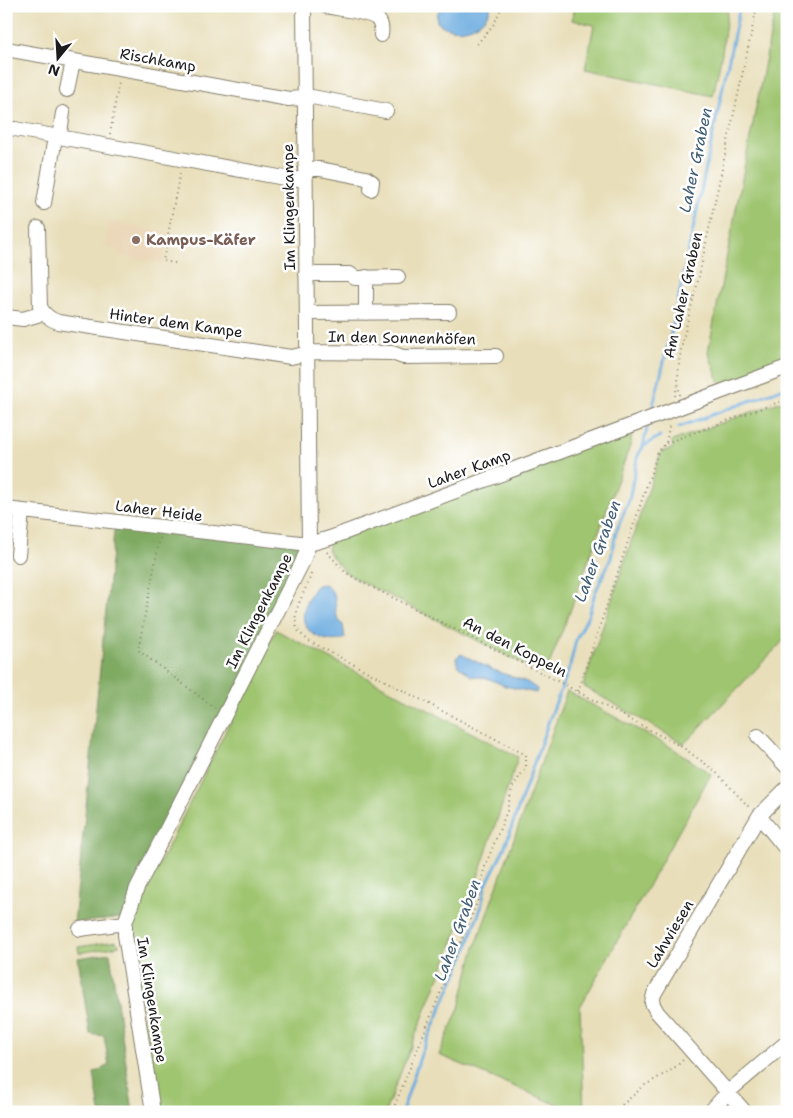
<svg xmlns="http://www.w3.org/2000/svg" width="793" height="1118" viewBox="0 0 793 1118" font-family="'Shantell Sans',sans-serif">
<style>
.built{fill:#ebd8ba}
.green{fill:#9fc570;stroke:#5e7046}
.forest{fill:#7faa62;stroke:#4e633f}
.water{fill:#6cacdf;stroke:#44647e}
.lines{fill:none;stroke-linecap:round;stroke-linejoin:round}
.stream{stroke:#6cacdf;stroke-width:3}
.minor-casing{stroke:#827d6a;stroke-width:16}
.path{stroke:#827d6a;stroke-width:2;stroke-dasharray:1 4;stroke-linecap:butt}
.minor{stroke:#fff;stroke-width:14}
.education-dot{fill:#8d6e63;stroke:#fff;stroke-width:2}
.labels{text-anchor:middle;stroke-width:5;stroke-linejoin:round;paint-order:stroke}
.street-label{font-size:15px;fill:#1c1c1c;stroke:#fff}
.education-label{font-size:15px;font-weight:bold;fill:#785e54;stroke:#fff;text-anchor:start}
.water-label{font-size:16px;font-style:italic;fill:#405d74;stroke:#fff}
</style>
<rect width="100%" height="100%" fill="#fff"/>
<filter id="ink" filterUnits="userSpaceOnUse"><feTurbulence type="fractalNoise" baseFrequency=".02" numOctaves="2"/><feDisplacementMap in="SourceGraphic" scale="10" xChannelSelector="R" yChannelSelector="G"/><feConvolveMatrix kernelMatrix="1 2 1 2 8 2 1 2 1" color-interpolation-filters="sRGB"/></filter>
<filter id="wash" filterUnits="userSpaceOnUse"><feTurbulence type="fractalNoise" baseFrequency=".0096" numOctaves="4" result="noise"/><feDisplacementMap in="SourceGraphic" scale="20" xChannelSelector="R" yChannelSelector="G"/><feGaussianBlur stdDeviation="1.12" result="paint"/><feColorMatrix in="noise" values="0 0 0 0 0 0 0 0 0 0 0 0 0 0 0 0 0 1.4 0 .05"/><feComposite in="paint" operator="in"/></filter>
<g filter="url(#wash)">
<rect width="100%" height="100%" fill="#e8deb9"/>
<path class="built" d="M109,222L167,232L163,263L118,256L119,250L105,247Z"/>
<path class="green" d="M575,6H728L722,53L713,96L585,69L594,25L572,20Z
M776,6H787V367L723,392L708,352Z
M787,399V637L684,744L583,686L661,452L673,448L672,441Z
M632,429L631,443L572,606L545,675L360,581L345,572L328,552L329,543Z
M276,630L518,757L473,892L385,1112H159L129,925Z
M567,691L674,749L711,774L580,1007L584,1112H575L439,1055L459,1008L474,950Z
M116,941L120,946L79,953L78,947Z"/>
<path class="forest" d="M115,522L309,544L122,918L74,923Z
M110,953L133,1112H100L94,1073L109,1065L104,1036L90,1034L78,958Z"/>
<path class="water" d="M491,6C485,29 454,37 437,22C436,14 437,12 443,7Z
M325,584C344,599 328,611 343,625L345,638C338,642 329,641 321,638C317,636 311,634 308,629C297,617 308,595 317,585Z
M461,654L491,669L527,682L537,689L536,693L505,686L487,678L472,676L458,666L456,658Z"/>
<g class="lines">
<path class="stream" d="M651,414L672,329L740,6
M679,427L787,387
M644,446L660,436
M402,1112L421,1054L467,949L471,934L481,908L485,887L504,849L548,723L570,666L576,640L588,616L595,593L611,558L616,532L629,500L638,455L643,447L648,424"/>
</g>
</g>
<g filter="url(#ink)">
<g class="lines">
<defs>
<path id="minor" d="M325,6C337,9 371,11 378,20C382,24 382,29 381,35
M6,49L289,99L312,97L386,111
M67,90L73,61
M15,129L290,179H305
M59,138L63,113
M305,169H320L366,178L372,182L371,189
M44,203L55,137
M38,228L40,307C44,315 49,319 58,322L291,357L314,352L392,353L403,357L496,356
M306,274H350L355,278L398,277
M366,277V313
M307,313L449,312
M6,317L23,319L44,313
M6,509L309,544L330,538L787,367
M18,555L22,511
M758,736L787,767
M759,816L787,850
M80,929L125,923
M153,1112L125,935V923L137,888L302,563L309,544L304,6
M710,1112L728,1092L787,1042
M745,1112L657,1012L652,1003L654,994L759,816L787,788"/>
</defs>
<use href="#minor" class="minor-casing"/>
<path class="path" d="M477,44L494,24L502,6
M110,134L119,82
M175,263L163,261L180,172
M680,395C672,364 692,309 699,276C718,186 738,96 757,6
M675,396L677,386
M666,443L787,399
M160,538L138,650L215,708
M327,552L345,572L360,581L569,687L682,747L714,770L751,809
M311,574C307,591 289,612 298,630C300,634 306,638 309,641L526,755V767L512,788L507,811L484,869L478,900L392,1112
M578,691L658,452L666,443L670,423
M622,1105L645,1085L673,1069L683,1060"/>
<use href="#minor" class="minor"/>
</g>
</g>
<circle class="education-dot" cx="136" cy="240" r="5"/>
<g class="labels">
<g class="street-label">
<text transform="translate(158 60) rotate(10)" y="5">Rischkamp</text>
<text transform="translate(289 207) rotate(-91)" y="5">Im Klingenkampe</text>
<text transform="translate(683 295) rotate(-77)" y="5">Am Laher Graben</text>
<text transform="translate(176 323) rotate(8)" y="5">Hinter dem Kampe</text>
<text transform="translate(402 338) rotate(1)" y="5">In den Sonnenhöfen</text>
<text transform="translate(469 469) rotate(-20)" y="5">Laher Kamp</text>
<text transform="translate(159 511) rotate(7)" y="5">Laher Heide</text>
<text transform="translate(259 611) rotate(-63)" y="5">Im Klingenkampe</text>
<text transform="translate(515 647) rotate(27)" y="5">An den Koppeln</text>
<text transform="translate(670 934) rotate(-59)" y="5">Lahwiesen</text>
<text transform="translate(152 1000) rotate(81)" y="5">Im Klingenkampe</text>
</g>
<g class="education-label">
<text x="146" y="245">Kampus-Käfer</text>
</g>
<g class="water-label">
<text transform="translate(695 160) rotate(-78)" y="6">Laher Graben</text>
<text transform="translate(597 551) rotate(-70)" y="6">Laher Graben</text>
<text transform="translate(457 930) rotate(-70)" y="6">Laher Graben</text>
</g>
</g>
<rect width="793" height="1118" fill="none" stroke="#fff" stroke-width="25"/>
<g transform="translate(58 58) rotate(198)" stroke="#ffffff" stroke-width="4" paint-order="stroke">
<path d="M0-4L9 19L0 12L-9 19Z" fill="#1c1c1c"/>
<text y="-8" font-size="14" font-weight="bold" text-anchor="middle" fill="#1c1c1c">N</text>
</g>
</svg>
